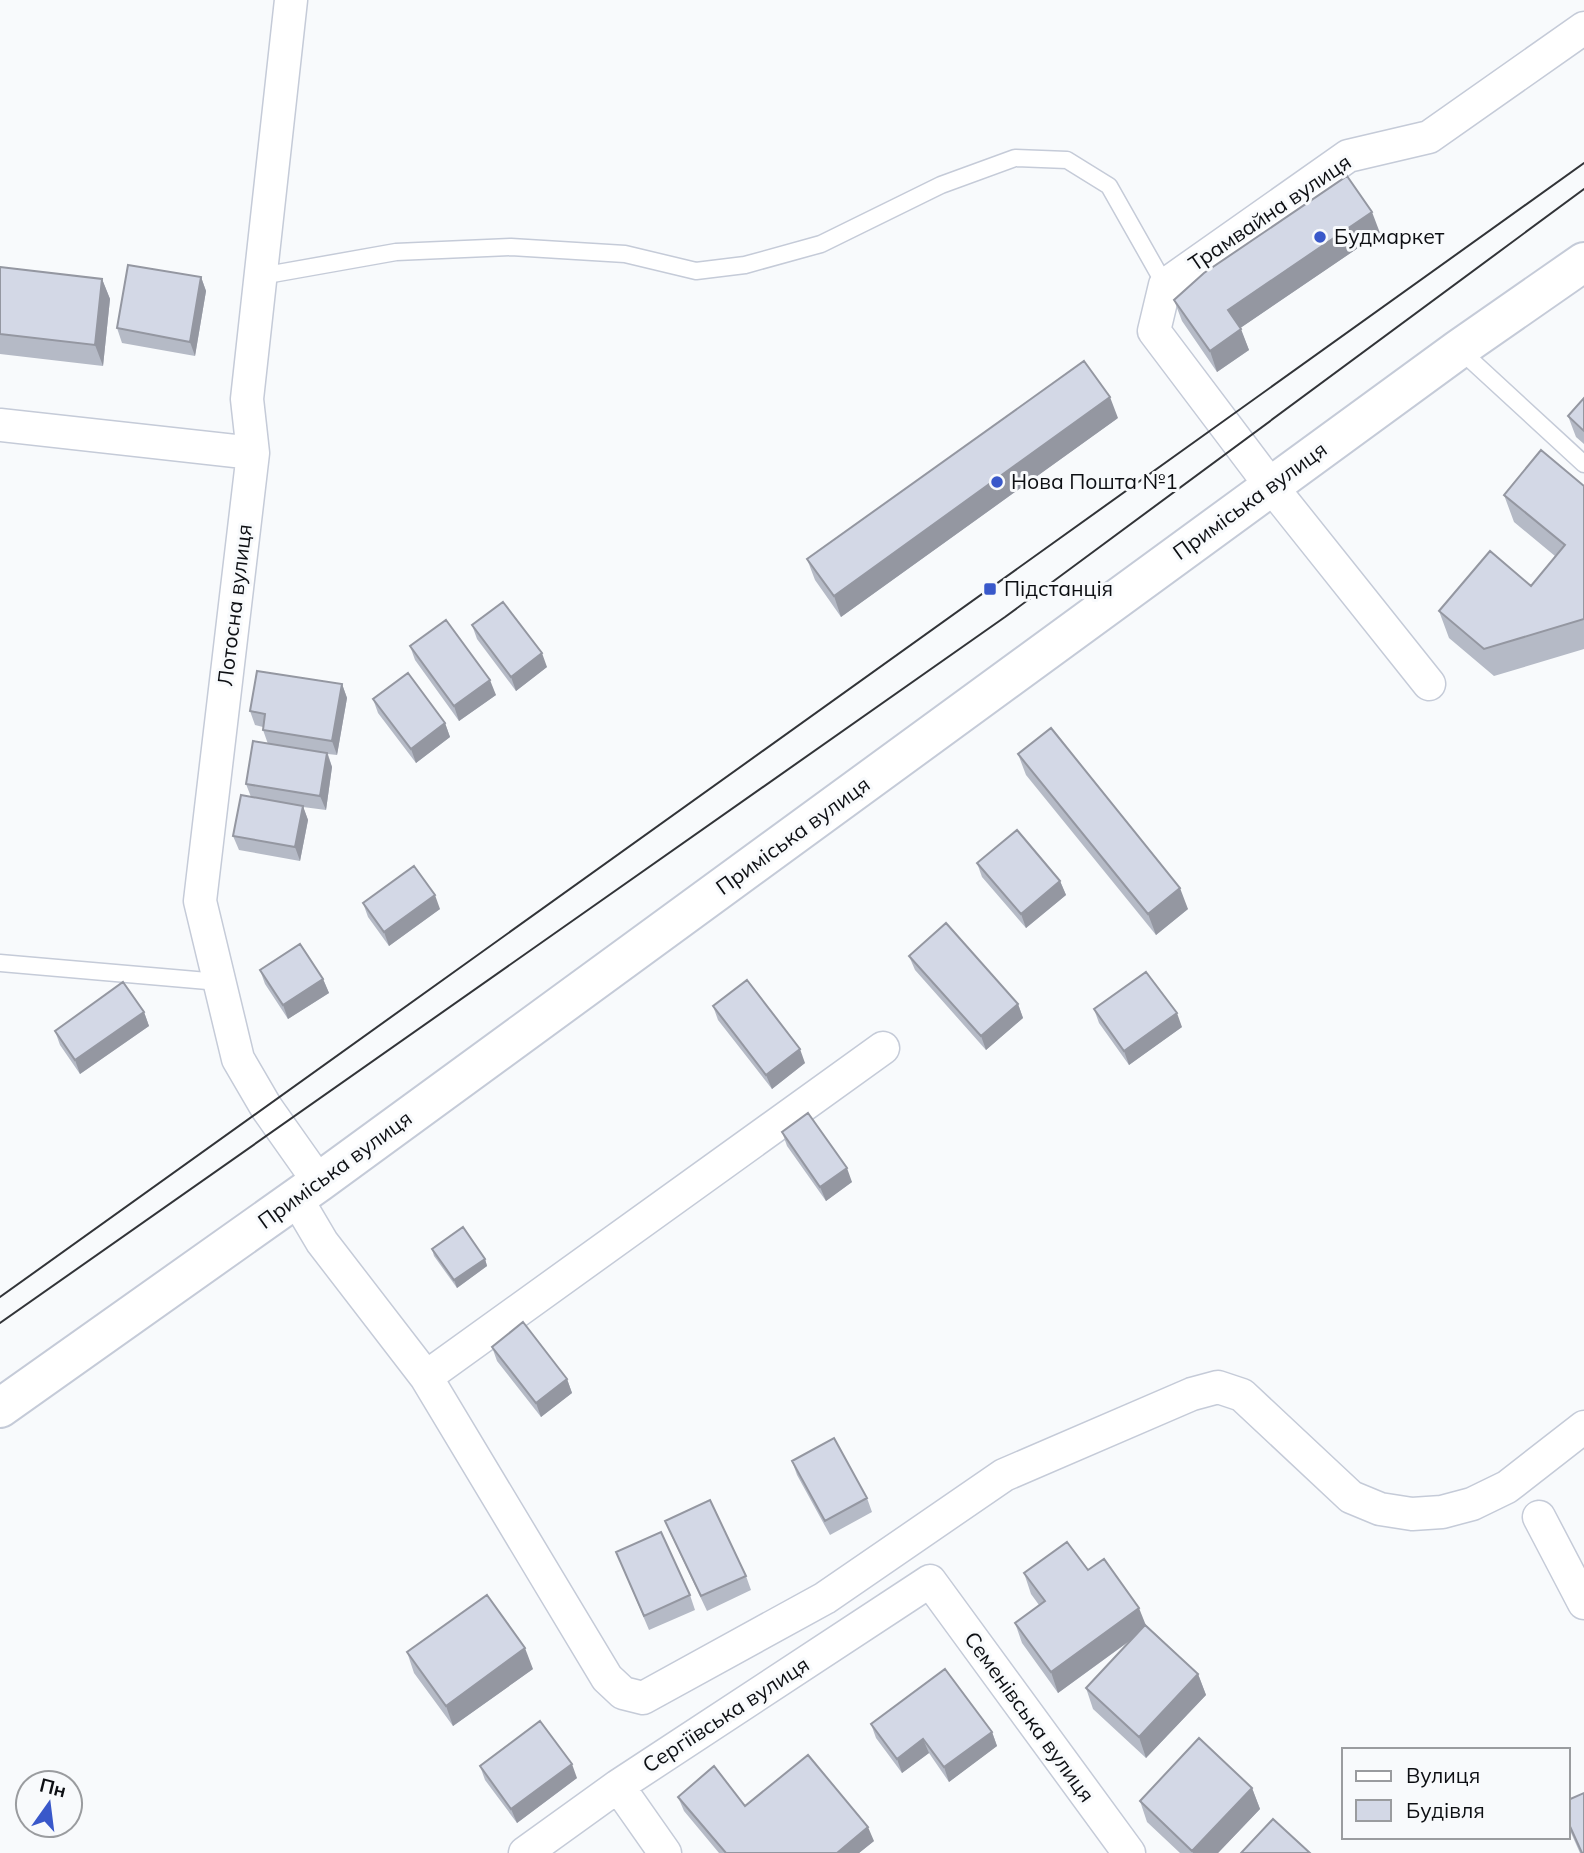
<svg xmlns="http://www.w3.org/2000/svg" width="1584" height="1853" viewBox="0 0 1584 1853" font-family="Mulish,sans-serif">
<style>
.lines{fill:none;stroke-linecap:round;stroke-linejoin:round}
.lane-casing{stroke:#c5cbd8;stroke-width:19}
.street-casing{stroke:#c5cbd8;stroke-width:35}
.secondary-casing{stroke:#c5cbd8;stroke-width:42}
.lane{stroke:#fff;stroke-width:16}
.street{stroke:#fff;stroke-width:32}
.secondary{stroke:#fff;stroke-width:38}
.tram{stroke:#323438;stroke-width:2}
.wall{fill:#b5bac6}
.shaded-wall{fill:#9497a1}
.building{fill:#d3d8e6;stroke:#9497a1;stroke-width:2}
.poi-dot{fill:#3958ca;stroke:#f8fafc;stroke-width:2.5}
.labels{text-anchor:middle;stroke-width:6;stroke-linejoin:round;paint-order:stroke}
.street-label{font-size:21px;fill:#0d0f13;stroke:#f8fafc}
.poi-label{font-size:21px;fill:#0d0f13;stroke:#f8fafc;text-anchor:start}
</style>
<rect width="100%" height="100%" fill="#f8fafc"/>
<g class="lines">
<defs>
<path id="lane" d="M261,276L396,252L511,247L625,254L696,271L745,265L821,244L941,185L1015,158L1067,160L1109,186L1165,285
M1459,349L1584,464
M0,963L219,982"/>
<path id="street" d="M291,0L247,399L253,453L200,901L238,1059L266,1107L319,1182
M0,425L253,453
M1429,684L1271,486L1154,331L1165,285L1348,156L1429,137L1584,28
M296,1198L322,1242L426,1377L607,1678L623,1693L643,1698L825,1598L1004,1475L1192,1394L1218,1387L1242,1395L1351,1497L1380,1509L1412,1514L1442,1512L1472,1504L1507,1487L1584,1427
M426,1377L883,1048
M1539,1517L1584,1603
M618,1786L665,1853
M525,1853L618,1786L930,1581L1129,1853"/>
<path id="secondary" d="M0,1408L319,1182L1459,349L1584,262"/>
</defs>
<use href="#lane" class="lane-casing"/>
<use href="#street" class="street-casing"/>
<use href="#secondary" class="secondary-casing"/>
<use href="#lane" class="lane"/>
<use href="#street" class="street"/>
<use href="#secondary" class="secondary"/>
<path class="tram" d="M0,1297L1584,163
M0,1323L1005,617L1584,189"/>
</g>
<path class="wall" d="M1380,233L1240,328L1249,350L1217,372L1182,321L1174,300Z
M0,267L102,279L110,299L103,366L0,354Z
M201,277L206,291L195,356L122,343L117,328Z
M1584,398V444L1576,437L1568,416Z
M1118,418L841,617L815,580L807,559Z
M1584,486V649L1494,676L1449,638L1439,611L1531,586L1555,556L1514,522L1504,495Z
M472,625L547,667L516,691L477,639Z
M410,646L496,695L459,721L415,660Z
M342,684L347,698L337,755L328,754L332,767L326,810L303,807L308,820L300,861L239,850L233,836L251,797L246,784L268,744L263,730V727L255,725L250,711Z
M373,699L445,723L450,737L416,763L378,713Z
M1018,754L1188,909L1156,935L1026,775Z
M977,863L1060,881L1066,895L1026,928L982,877Z
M363,903L440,909L389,946L368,917Z
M909,956L1018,1004L1023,1018L986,1050L915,970Z
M260,970L323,979L329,993L288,1019L265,984Z
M713,1006L805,1063L772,1089L718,1020Z
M1094,1009L1182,1027L1129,1065L1099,1023Z
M144,1012L149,1026L80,1074L60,1045L55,1031Z
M782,1132L852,1182L826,1201L787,1146Z
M432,1249L485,1259L487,1266L457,1288L434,1256Z
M492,1347L567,1379L572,1393L541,1417L497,1361Z
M792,1461L867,1498L872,1512L830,1535L797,1475Z
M665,1521L746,1576L751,1590L707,1611L671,1535Z
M616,1552L690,1595L695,1610L649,1630Z
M1088,1570L1198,1674L1206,1695L1146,1758L1093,1709L1086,1688L1131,1640L1058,1693L1022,1643L1015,1623L1039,1605L1031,1594L1024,1573Z
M407,1652L533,1669L453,1726L414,1673Z
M871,1724L992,1732L997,1746L949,1782L929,1753L902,1773L876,1738Z
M480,1766L577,1778L517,1823L485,1780Z
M1252,1788L1260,1809L1218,1853H1180L1147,1822L1140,1801Z
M678,1797L745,1806L874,1841L859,1853H719L684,1811Z
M1568,1800L1584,1853H1580L1568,1826Z"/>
<path class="shaded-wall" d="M1372,212L1380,233L1236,331L1228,310Z
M201,277L206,291L195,356L190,342Z
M102,279L110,299L103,366L95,345Z
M1241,329L1249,350L1217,372L1210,351Z
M1110,397L1118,418L841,617L834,596Z
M542,653L547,667L516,691L511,677Z
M490,680L496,695L459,721L454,706Z
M342,684L347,698L337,755L332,741Z
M445,723L450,737L416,763L411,749Z
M327,753L332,767L326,810L320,796Z
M303,806L308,820L300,861L295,847Z
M1060,881L1066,895L1026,928L1021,914Z
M1180,888L1188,909L1156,935L1148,914Z
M435,895L440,909L389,946L384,932Z
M323,979L329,993L288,1019L283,1005Z
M1018,1004L1023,1018L986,1050L981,1036Z
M144,1012L149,1026L80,1074L75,1060Z
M1177,1013L1182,1027L1129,1065L1124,1051Z
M800,1049L805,1063L772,1089L766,1075Z
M847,1168L852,1182L826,1201L820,1187Z
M485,1259L487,1266L457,1288L454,1280Z
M567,1379L572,1393L541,1417L536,1403Z
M1139,1608L1147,1628L1058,1693L1051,1672Z
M525,1648L533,1669L453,1726L446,1706Z
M1198,1674L1206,1695L1146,1758L1139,1737Z
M992,1732L997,1746L949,1782L944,1767Z
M923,1739L929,1753L902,1773L897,1759Z
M572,1764L577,1778L517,1823L511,1809Z
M1252,1788L1260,1809L1218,1853H1193L1192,1851Z
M868,1827L874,1841L859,1853H837Z"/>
<path class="building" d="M1347,176L1372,212L1228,310L1241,329L1210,351L1174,300L1204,273Z
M128,265L201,277L190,342L117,328Z
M0,267L102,279L95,345L0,334Z
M1084,361L1110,397L834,596L807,559Z
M1584,398V431L1568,416Z
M1541,450L1584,486V619L1484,649L1439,611L1490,551L1531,586L1565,545L1504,495Z
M503,602L542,653L511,677L472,625Z
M446,620L490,680L454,706L410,646Z
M257,671L342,684L332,741L263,730L265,714L250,711Z
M408,673L445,723L411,749L373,699Z
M1051,728L1180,888L1148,914L1018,754Z
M253,741L327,753L320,796L246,784Z
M241,795L303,806L295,847L233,836Z
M1017,830L1060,881L1021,914L977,863Z
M414,866L435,895L384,932L363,903Z
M946,923L1018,1004L981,1036L909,956Z
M300,944L323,979L283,1005L260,970Z
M1146,972L1177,1013L1124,1051L1094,1009Z
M747,980L800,1049L766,1075L713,1006Z
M123,982L144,1012L75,1060L55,1031Z
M808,1113L847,1168L820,1187L782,1132Z
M463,1227L485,1259L454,1280L432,1249Z
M523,1322L567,1379L536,1403L492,1347Z
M834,1438L867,1498L825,1521L792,1461Z
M710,1500L746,1576L701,1596L665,1521Z
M661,1532L690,1595L644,1616L616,1552Z
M1067,1542L1088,1570L1104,1559L1139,1608L1051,1672L1015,1623L1045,1601L1024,1573Z
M487,1595L525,1648L446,1706L407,1652Z
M1145,1625L1198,1674L1139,1737L1086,1688Z
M945,1669L992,1732L944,1767L923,1739L897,1759L871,1724Z
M540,1721L572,1764L511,1809L480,1766Z
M1199,1738L1252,1788L1192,1851L1140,1801Z
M808,1755L868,1827L837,1853H726L678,1797L714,1766L745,1806Z
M1584,1793V1853H1582L1568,1822V1800Z
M1273,1819L1310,1853H1241Z"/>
<g class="poi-dot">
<circle cx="1320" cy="237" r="7"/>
<circle cx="997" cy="482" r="7"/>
<rect x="983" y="582" width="14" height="14" rx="3.5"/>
</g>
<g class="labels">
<g class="street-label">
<text transform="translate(1270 213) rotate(-34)" y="7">Трамвайна вулиця</text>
<text transform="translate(1250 501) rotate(-36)" y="7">Приміська вулиця</text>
<text transform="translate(235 605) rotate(-83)" y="7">Лотосна вулиця</text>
<text transform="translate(793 836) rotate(-36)" y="7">Приміська вулиця</text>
<text transform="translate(335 1170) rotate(-36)" y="7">Приміська вулиця</text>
<text transform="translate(726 1715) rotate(-33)" y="7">Сергіївська вулиця</text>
<text transform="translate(1029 1717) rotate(54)" y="7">Семенівська вулиця</text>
</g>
<g class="poi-label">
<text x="1334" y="244">Будмаркет</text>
<text x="1011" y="489">Нова Пошта №1</text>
<text x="1004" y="596">Підстанція</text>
</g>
</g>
<rect x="1342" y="1748" width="228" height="91" fill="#f8fafc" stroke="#9a9c9f" stroke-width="2"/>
<rect x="1356" y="1771" width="35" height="10" fill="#ffffff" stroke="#9a9c9f" stroke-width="2"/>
<text x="1406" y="1783" font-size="21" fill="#0d0f13">Вулиця</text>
<rect x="1356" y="1800" width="35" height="21" fill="#d3d8e6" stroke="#9a9c9f" stroke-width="2"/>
<text x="1406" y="1818" font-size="21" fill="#0d0f13">Будівля</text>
<g transform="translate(49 1804) rotate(14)"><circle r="33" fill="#f8fafc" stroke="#9a9c9f" stroke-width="2"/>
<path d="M0-5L12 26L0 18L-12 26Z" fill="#3958ca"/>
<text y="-10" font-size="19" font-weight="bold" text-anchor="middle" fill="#0d0f13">Пн</text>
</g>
</svg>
